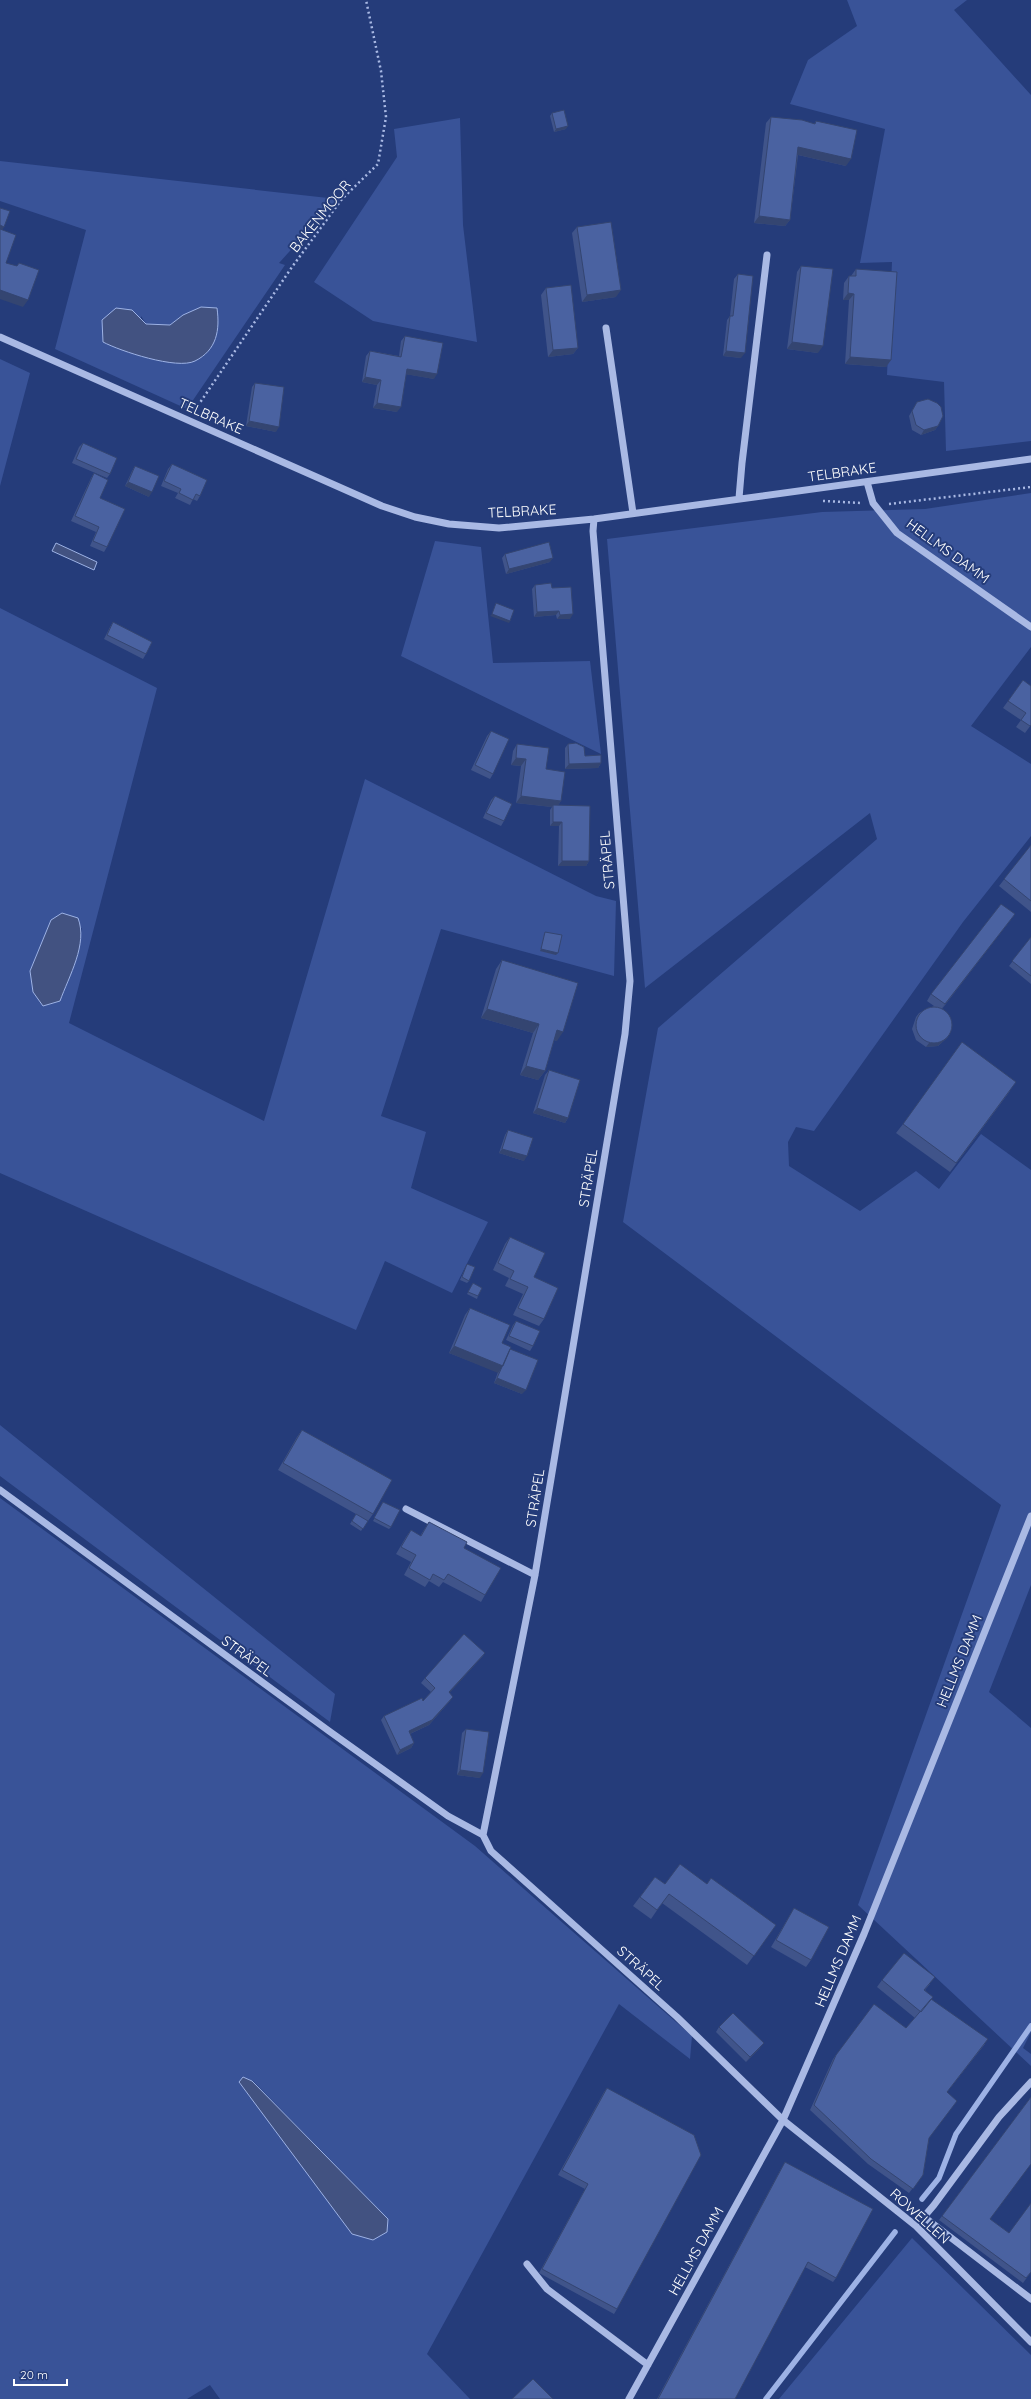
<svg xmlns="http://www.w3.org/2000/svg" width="1031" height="2399" viewBox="0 0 1031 2399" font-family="Quicksand,sans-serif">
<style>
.green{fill:#395398;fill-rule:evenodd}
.water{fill:#425281;stroke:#9db2e5}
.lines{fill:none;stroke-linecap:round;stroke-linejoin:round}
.stream{stroke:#9db2e5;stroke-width:5.5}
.path{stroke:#a9b9e4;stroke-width:2.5;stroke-dasharray:2 3;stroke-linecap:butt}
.minor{stroke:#a9b9e4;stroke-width:7}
.wall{fill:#40548a}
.shaded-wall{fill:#344571}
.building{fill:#4a62a1;stroke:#344571}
.labels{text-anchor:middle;stroke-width:4;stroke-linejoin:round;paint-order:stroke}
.street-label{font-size:14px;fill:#fff;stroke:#253c7a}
</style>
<rect width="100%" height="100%" fill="#253c7a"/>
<path class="green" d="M847,0H967L954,10L1031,95V441L946,451L944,382L887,375L892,262L860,263L885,129L790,104L808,60L857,26Z
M460,118L463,225L477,342L373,321L314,282L397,157L394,129Z
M0,161L337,199L279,263L285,265L187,409L55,349L86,230L0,201ZM183,315L140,356L141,316L146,324L170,325Z
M0,359L30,373L0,486Z
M1031,493V647L971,726L1031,764V836L963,922L814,1131L796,1127L788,1142L789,1166L860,1211L916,1171L939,1189L981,1134L1031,1170V1585L989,1692L1031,1728V2032L1023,2048L1031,2054V2066L858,1905L1001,1505L623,1222L658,1028L877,839L870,813L645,988L607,539L822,512L925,509Z
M435,541L481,547L493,663L590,661L601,754L401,656Z
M0,608L157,688L69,1023L264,1121L365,779L596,896L616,901L614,976L441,929L381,1116L426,1132L411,1188L488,1222L452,1293L385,1261L356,1330L0,1173ZM82,928L75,963L30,971L41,948Z
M0,1425L335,1694L330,1722L0,1476Z
M0,1498L475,1846L692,2036L690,2059L619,2004L427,2354L470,2399H220L210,2385L187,2399H0ZM243,2078L253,2081L388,2219L252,2099L239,2083Z
M912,2238L1031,2355V2399H779Z"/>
<path class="water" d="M201,307L217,308C220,330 217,350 195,361C177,370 120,351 103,342L102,320L116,308L132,310L146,324L170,325L183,315Z
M56,543L97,562L94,570L52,551Z
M62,913L78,918C88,944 69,976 60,1001L43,1006L33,992L30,971L51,920Z
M243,2077L252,2081L388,2219L387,2232L373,2240L352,2234L239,2082Z"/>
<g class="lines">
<path class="stream" d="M922,2199L939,2178L956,2134L1031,2026
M766,2399L895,2232"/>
<path class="path" d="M195,410L292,267L342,199L378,164L386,117L381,71L366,0
M823,501L862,503
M889,504L1031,487"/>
<path class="minor" d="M606,328L633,513
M0,337L382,506L415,517L449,524L499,528L594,519L1031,459
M867,482L873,503L897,533L1031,627
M739,498L742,463L767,255
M0,1490L329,1731L448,1816L483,1835L491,1851L677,2017L783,2120L916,2226L1031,2342
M406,1509L535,1575
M483,1835L535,1575L625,1034L630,981L593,531L594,519
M924,2217L1031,2299
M916,2226L934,2205L999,2117L1031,2082
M527,2264L547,2289L648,2365
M629,2399L783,2120L864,1934L1031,1516"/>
</g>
<path class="wall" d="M552,113L566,129L554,132L550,116Z
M771,117L814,124L816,121L846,166L798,155L790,220L785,226L754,223L766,123Z
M577,227L616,297L582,302L572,233Z
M801,266L818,353L787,349L797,272Z
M856,269L891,360L886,367L845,364L849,300H843L844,283L849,276H851Z
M738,274L741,358L723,356L727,320L730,316L734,279Z
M546,288L578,348L573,354L548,357L541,295Z
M405,336L434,379L406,374L397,412L373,408L377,385L362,382L366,356L370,351L399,356L401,341Z
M255,383L276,432L246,426L252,387Z
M917,402L938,426L935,430L921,435L912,430L909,416Z
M83,443L110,474L107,478L72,463L79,447Z
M172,464L200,496L197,501L193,499L190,505L175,498L178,493L161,486L168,469Z
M135,466L149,497L125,486L132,471Z
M94,473L100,498L107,547L104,552L90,546L96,532L71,521L91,478Z
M505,554L550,562L506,574L502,558Z
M535,585L552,588L570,619H557L556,615L534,617L532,589Z
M113,622L146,654L143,659L104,639L110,627Z
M1023,680L1031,725L1025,733L1016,727L1021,720L1003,708Z
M491,731L493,774L490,779L471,770L487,736Z
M517,744L546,769L561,801L558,805L589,861L586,866H558L559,826H550V810L552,807L516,803L521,766L511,765L513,751Z
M568,744L585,756L601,763L598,768L565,769V748Z
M495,796L504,821L501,826L483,818L491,800Z
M1031,845V912L999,886Z
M1015,914L942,1009L950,1034L947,1038L938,1046L926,1047L916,1040L912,1029L916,1017L919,1013L934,1006L927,1001L931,994Z
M545,932L556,955L540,951L544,934Z
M1031,937V984L1009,966Z
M502,960L557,1041L554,1040L545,1071L538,1080L520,1075L533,1033L481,1018L496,969Z
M549,1070L568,1118L565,1123L533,1113L545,1075Z
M1010,1091L950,1172L896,1133L903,1124Z
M508,1130L524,1161L499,1153L505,1135Z
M510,1237L534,1277L544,1319L539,1326L513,1315L523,1294L505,1286L509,1278L493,1270L505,1244Z
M467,1264L469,1281L467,1283L460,1280Z
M473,1283L478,1296L477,1299L467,1294Z
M470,1308L502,1343L510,1349L522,1394L494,1383L498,1372L449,1353L465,1315Z
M516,1321L533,1346L530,1351L506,1340L513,1325Z
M302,1430L373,1514L368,1521L359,1516L368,1521L361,1531L350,1524L356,1514L278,1470L297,1437Z
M383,1502L391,1527L389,1529L373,1521Z
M429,1522L464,1548L485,1595L481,1602L443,1582L439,1587L429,1581L425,1587L404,1575L411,1562L396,1554L406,1537L411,1530L420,1536Z
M485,1653L482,1657L449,1693L450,1701L429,1725L410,1734L414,1743L411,1748L397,1755L381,1720L384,1716L423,1701L431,1692L421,1683L425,1678Z
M466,1729L480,1778L457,1775L462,1733Z
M655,1877L665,1884H707L776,1925L747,1965L662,1903L651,1919L633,1906Z
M794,1908L811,1960L806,1967L771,1947L790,1915Z
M882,1980L930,1984L925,1990L931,1999L985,2044L947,2092L929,2138L923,2175L909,2193L868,2164L810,2110L833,2059L836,2055L906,2028L915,2018L877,1987Z
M719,2027L760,2048L746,2062L716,2032Z
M607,2088L617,2309L614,2314L539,2273L585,2189L558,2175L604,2092Z
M1031,2097L990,2219L1009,2233L1031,2272L1023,2283L939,2220Z
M785,2162L836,2278L833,2282L805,2267L735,2399H657L782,2167Z"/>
<path class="shaded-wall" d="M568,126L566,129L554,132L556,129Z
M798,147L851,159L846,166L794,154Z
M759,216L790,220L785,226L754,223Z
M0,225L4,227L1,232L0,231Z
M0,290L28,300L23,307L0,299Z
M621,290L616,297L582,302L587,295Z
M848,293L854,294L849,300H843Z
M792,342L823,346L818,353L787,349Z
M578,348L573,354L548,357L553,350Z
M726,351L745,353L741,358L723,356Z
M850,357L891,360L886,367L845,364Z
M407,369L437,374L434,379L404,374Z
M365,377L381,380L377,385L362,382Z
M377,403L401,407L397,412L373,408Z
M249,421L279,427L276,432L246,426Z
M938,426L935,430L921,435L924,430Z
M128,482L152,492L149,497L125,486Z
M553,558L550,562L506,574L509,569Z
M559,611L556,615L534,617L537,612Z
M492,614L510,621L509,623L490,616Z
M573,614L570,619H557L560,615Z
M516,758L526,759L521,766L511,765Z
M601,763L598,768L565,769L569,764Z
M521,796L561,801L556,808L553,805L552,807L516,803Z
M553,822H562L559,826H550Z
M562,861H589L586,866H558Z
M1015,914L1010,921L940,1011L945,1004Z
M541,949L558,953L556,955L540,951Z
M487,1009L539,1024L533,1033L481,1018Z
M557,1030L563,1032L557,1041L551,1039Z
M950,1034L947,1038L938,1046L926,1047L929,1043Z
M526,1066L545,1071L538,1080L520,1075Z
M537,1108L568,1118L565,1123L533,1113Z
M502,1149L527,1156L524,1161L499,1153Z
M454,1346L503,1366L498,1373L449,1353Z
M497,1378L526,1390L522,1394L494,1383Z
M485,1653L482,1657L446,1697L449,1692Z
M453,1697L450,1701L429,1725L405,1736L409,1731Z
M414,1743L411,1748L397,1755L400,1750Z
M460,1770L483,1773L480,1778L457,1775Z
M764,2043L760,2048L746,2062L750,2057Z"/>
<path class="building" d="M564,110L568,126L556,129L552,113Z
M771,117L802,120L815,124L816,121L857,130L851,159L798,147L790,220L759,216Z
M0,208L10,211L4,227L0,225Z
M611,222L621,290L587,295L577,227Z
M0,229L16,235L6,263L17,266L19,263L39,270L28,300L0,290Z
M801,266L833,269L823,346L792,342Z
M856,269L897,272L891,360L850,357L854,294L848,293L849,276H856Z
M738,274L753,276L745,353L726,351L730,316H733Z
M571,285L578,348L553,350L546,288Z
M405,336L443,343L437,374L407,369L401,407L377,403L381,380L365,377L370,351L401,357Z
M255,383L284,387L279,427L249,421Z
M928,399L937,403L941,407L943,416L938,426L924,430L916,425L912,411L917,402Z
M83,443L117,458L110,474L76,459Z
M172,464L207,480L200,496L196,494L193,500L179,493L181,489L164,481Z
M135,466L159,476L152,492L128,482Z
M94,473L108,480L100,498L125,509L107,547L93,541L99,527L75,516Z
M549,542L553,558L509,569L505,554Z
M551,583L552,588L571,587L573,614L560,615L559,611L537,612L535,585Z
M496,603L514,610L510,621L492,614Z
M113,622L152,642L146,654L107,635Z
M1023,680L1031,686V725L1030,726L1021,720L1026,713L1008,701Z
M491,731L509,739L493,774L475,765Z
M576,743L584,747L585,756L601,755V763L569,764L568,744Z
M517,744L549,748L546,769L565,772L561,801L521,796L526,759L516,758Z
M495,796L512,804L504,821L486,813Z
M553,805L590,806L589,861H562V822H553Z
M1031,845V901L1004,879Z
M1001,904L1015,914L945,1004L931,994Z
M545,932L562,935L558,953L541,949Z
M1031,937V976L1012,961Z
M502,960L578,983L563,1032L557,1030L545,1071L526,1066L539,1024L487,1009Z
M916 1025a18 18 0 1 1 36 0a18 18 0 1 1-36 0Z
M962,1042L1016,1082L956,1163L903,1124Z
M549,1070L580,1080L568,1118L537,1108Z
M508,1130L533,1138L527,1156L502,1149Z
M510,1237L545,1253L534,1277L558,1288L544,1319L518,1308L528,1287L510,1279L514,1271L498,1263Z
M467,1264L475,1267L469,1281L462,1277Z
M473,1283L482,1288L478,1296L468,1292Z
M470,1308L510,1325L502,1343L511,1347L503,1366L454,1346Z
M516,1321L540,1331L533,1346L509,1336Z
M510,1349L538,1360L526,1390L497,1378Z
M302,1430L392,1480L373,1514L283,1463Z
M383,1502L400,1510L391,1527L374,1518Z
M356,1514L368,1521L363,1529L352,1521Z
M429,1522L467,1542L464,1548L501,1568L485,1595L448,1574L444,1580L433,1574L430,1580L409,1568L416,1555L401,1547L411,1530L421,1536Z
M464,1634L485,1653L449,1692L453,1697L432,1720L409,1731L414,1743L400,1750L384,1716L422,1698L423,1701L435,1688L425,1678Z
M466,1729L489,1732L483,1773L460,1770Z
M680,1864L707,1884L711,1878L776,1925L754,1956L669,1894L657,1910L640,1897L655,1877L665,1884Z
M794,1908L829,1927L811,1960L776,1940Z
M904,1953L935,1977L924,1990L933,1997L921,2012L882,1980Z
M931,1999L988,2039L947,2092L957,2101L929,2138L923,2175L913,2189L871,2159L814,2105L836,2055L874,2004L906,2028Z
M733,2013L764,2043L750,2057L719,2027Z
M607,2088L694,2135L701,2155L617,2309L542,2269L588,2184L562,2170Z
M1031,2097V2164L990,2219L1009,2233L1031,2203V2272L1026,2278L942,2216Z
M785,2162L873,2209L836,2278L808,2262L735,2399H658Z
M533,2379L553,2399H512Z"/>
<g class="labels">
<g class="street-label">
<text transform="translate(320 216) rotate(-51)" y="5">BAKENMOOR</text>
<text transform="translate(211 416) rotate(24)" y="5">TELBRAKE</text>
<text transform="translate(842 472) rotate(-8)" y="5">TELBRAKE</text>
<text transform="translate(522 511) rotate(-3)" y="5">TELBRAKE</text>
<text transform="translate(948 551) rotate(36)" y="5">HELLMS DAMM</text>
<text transform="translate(607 860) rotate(-95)" y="5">STRÄPEL</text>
<text transform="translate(588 1178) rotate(-81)" y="5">STRÄPEL</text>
<text transform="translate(535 1498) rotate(-81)" y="5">STRÄPEL</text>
<text transform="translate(247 1656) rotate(36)" y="5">STRÄPEL</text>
<text transform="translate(959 1661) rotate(-68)" y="5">HELLMS DAMM</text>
<text transform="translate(838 1961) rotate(-67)" y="5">HELLMS DAMM</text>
<text transform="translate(641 1968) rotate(42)" y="5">STRÄPEL</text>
<text transform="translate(920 2216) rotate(42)" y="5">ROWELLEN</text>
<text transform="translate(696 2251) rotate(-61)" y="5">HELLMS DAMM</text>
</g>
</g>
<path d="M14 2379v6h53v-6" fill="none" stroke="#ffffff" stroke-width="2"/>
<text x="20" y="2379" font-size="12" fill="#ffffff" stroke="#253c7a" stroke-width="3" paint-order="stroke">20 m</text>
</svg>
